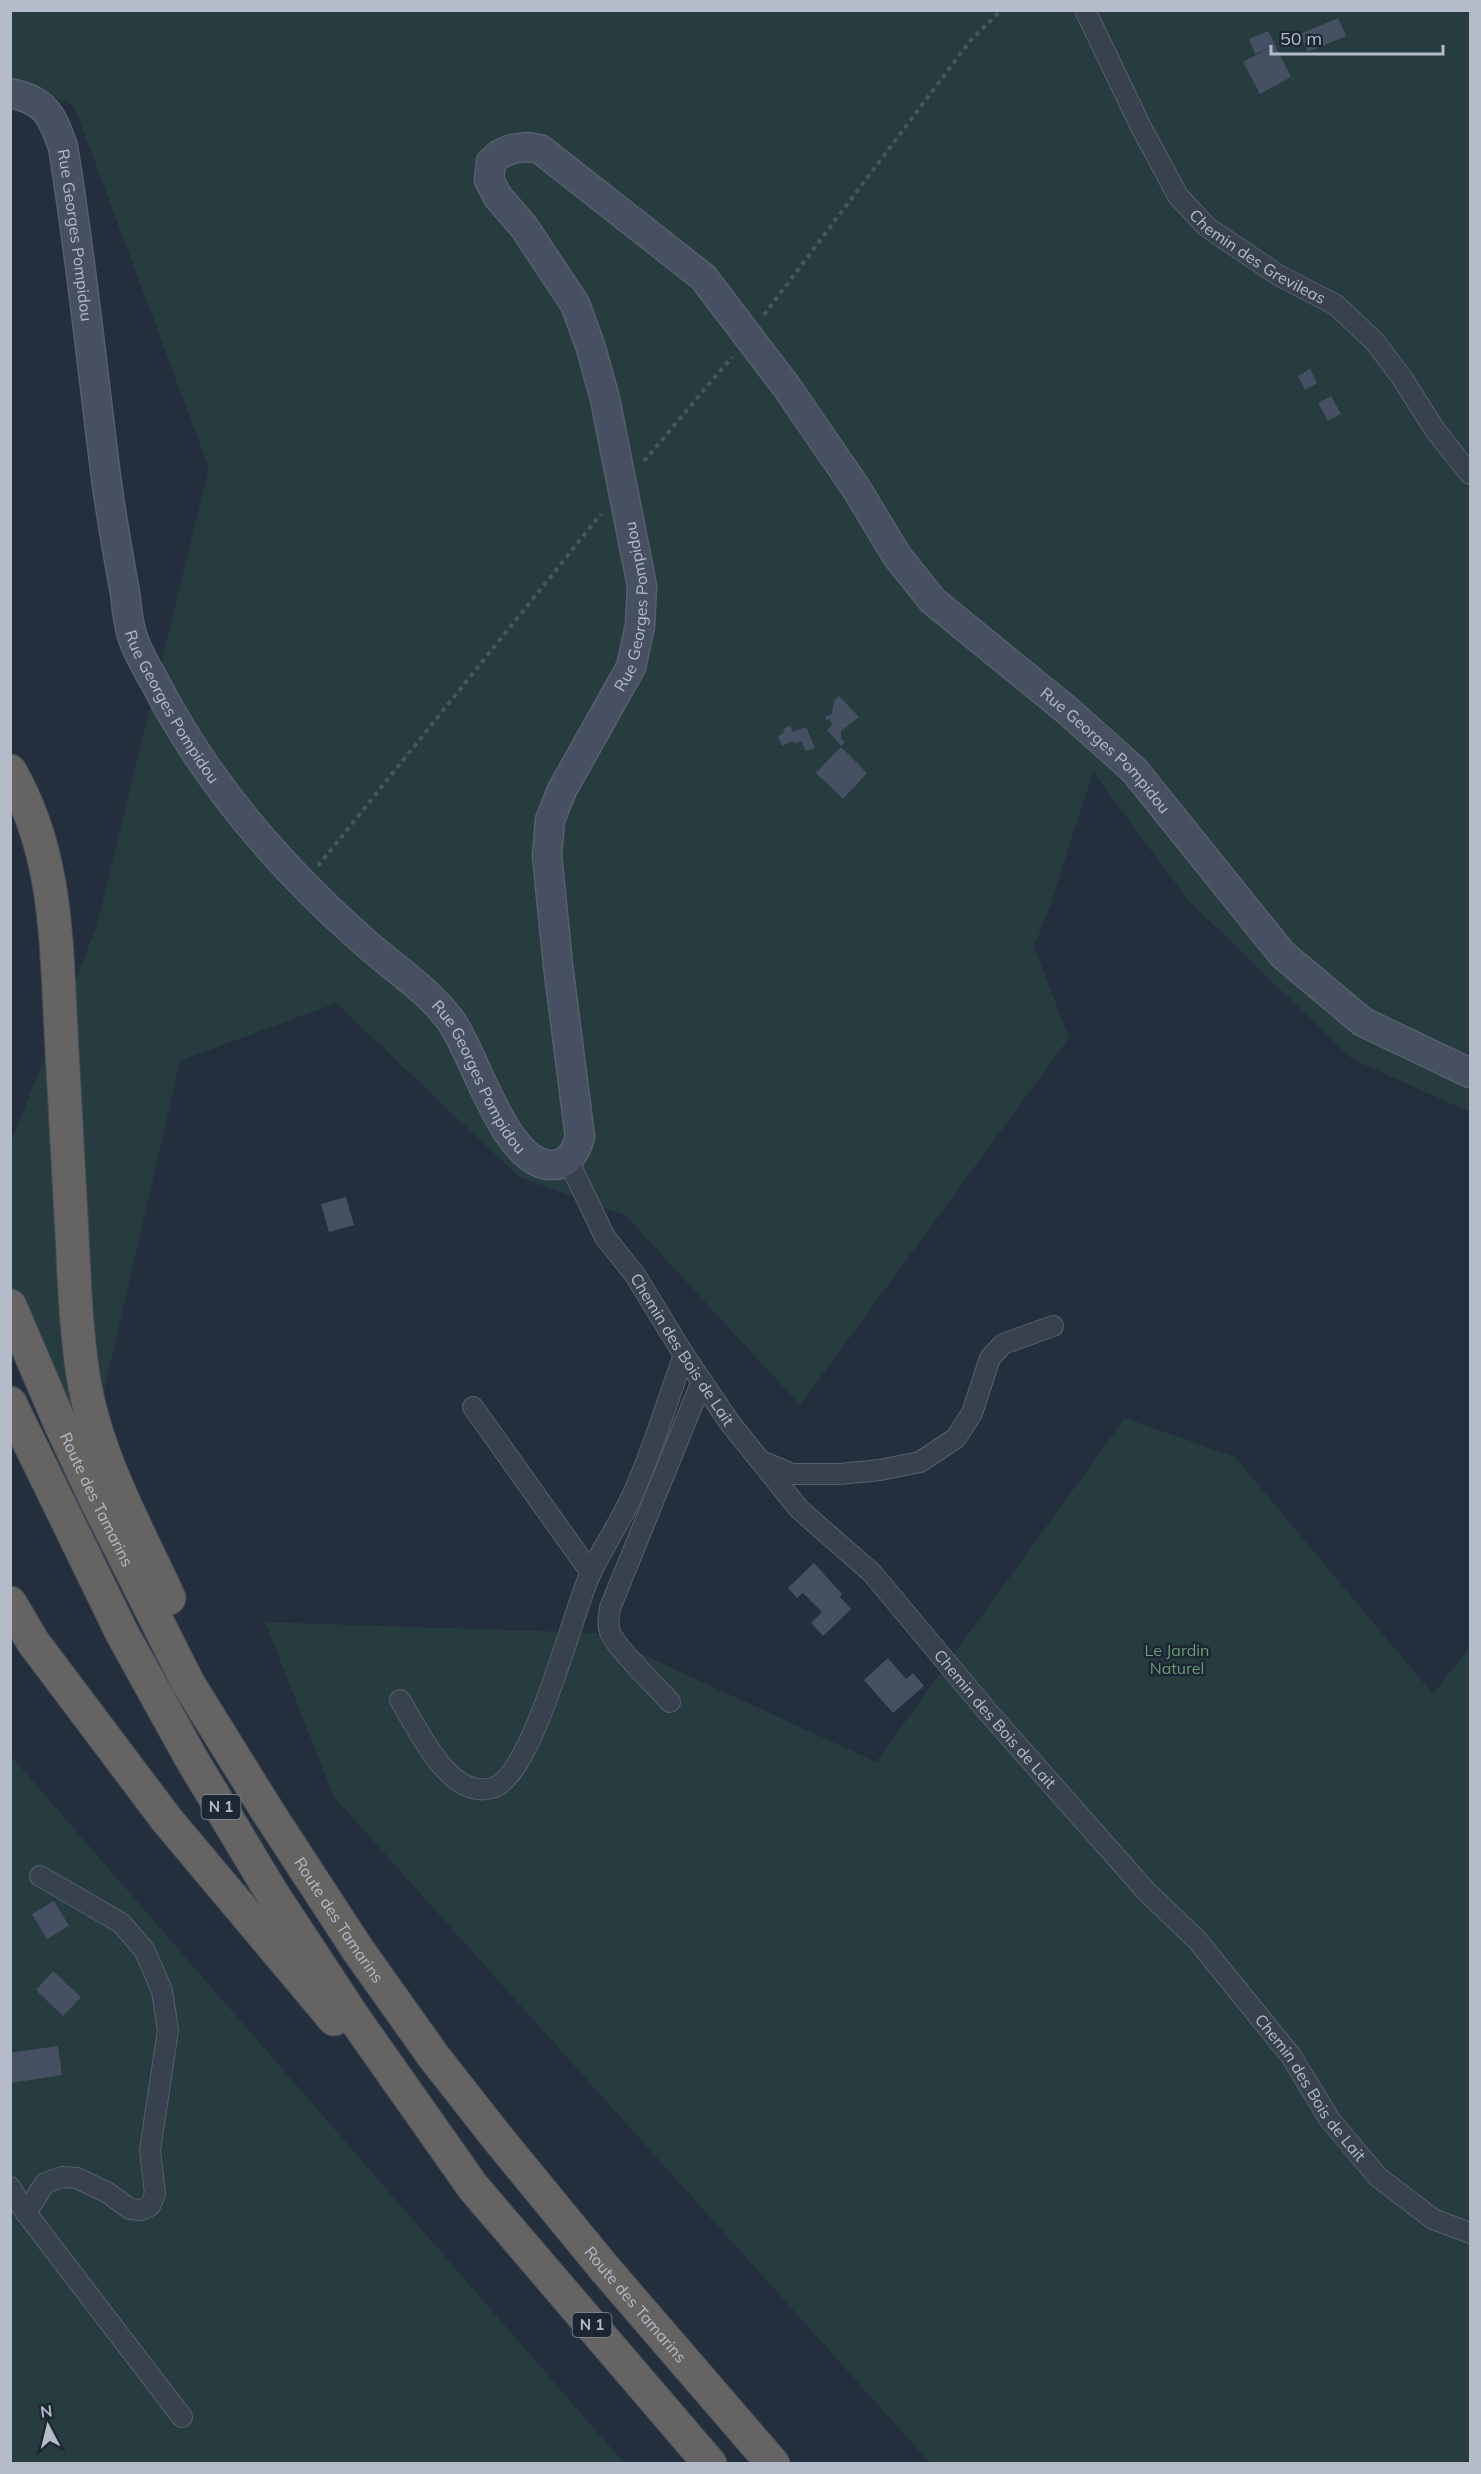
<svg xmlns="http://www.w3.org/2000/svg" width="1481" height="2474" viewBox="0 0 1481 2474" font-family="Mulish,sans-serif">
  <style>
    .green { fill: #263c3f }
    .building { fill: #455162 }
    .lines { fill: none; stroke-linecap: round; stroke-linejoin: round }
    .minor-casing { stroke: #565f6c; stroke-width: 22 }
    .secondary-casing { stroke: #565f6c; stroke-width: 31 }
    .trunk-casing { stroke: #434c59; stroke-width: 35 }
    .path { stroke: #44595c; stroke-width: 4; stroke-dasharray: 4.5 4.5; stroke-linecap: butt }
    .minor { stroke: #38414e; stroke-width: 20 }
    .secondary { stroke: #465061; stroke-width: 28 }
    .trunk { stroke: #656462; stroke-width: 33 }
    .labels { text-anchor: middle; stroke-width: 5; stroke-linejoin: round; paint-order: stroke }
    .shield { fill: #1d2633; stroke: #878f9c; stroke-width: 1.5 }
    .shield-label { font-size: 15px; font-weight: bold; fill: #b4bcc9 }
    .street-label { font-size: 16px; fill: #b4bcc9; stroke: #1d2633 }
    .park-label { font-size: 16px; fill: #6b9a76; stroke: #1d2633 }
  </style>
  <rect width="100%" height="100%" fill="#242f3e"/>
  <g class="green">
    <path d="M11,11h1459v1101l-118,-53 -164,-159 -95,-128 -42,131 -17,44 35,91 -269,367 -175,-190 -106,-38 -183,-174 -156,58 -82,356 13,23 -100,-88v-210l85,-214 113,-460 -135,-362 -63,-27z"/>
    <path d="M1125,1418l110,39 198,237 37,-47v816h-540l-596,-666 -69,-175 331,11 280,129z"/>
    <path d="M10,1755l614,708h-613z"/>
  </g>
  <g class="building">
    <path d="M1338,18l8,18 -38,16 -8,-18z"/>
    <path d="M1268,31l23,46 -31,17 -17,-32 28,-15 -16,7 -6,-15z"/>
    <path d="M1310,369l7,14 -12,7 -7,-14z"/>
    <path d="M1331,396l10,18 -13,7 -10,-18z"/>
    <path d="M839,696l20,21 -18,14v7l4,4 -4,4 -14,-16 5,-5 -2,-6 -4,1 -1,-3 7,-3 2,-13z"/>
    <path d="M790,726l3,6 13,-5 9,21 -9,3 -5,-10 -7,2 -1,-2 -11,5 -4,-10 6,-3 -1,-4z"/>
    <path d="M841,747l26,26 -24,26 -27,-26z"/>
    <path d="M346,1197l8,28 -25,7 -8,-28z"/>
    <path d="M814,1563l28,31 -2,3 11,12 -28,27 -12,-13 11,-11 -19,-19 -6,5 -9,-10z"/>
    <path d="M888,1658l18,21 7,-6 11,13 -31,27 -29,-33z"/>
    <path d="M54,1901l15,25 -22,13 -15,-25z"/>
    <path d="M53,1971l28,26 -18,19 -27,-26z"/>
    <path d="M58,2046l4,29 -52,8v-30z"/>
  </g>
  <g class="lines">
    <defs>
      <g id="minor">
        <path id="s1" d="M1085,10l56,117 37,69 29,31 71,48 58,30 39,37 27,36 33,52 35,44"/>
        <path id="s2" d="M568,1160l37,77 30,38 49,80 46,68 69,86 73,64 115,138 160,181 50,48 94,116 39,64 48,57 55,42 37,14"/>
        <path d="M473,1407l118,166"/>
        <path d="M761,1461l31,13h48l40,-4 40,-8 36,-24 16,-25 18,-55 13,-14 50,-18"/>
        <path d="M400,1700c18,29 49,100 92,88 41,-11 80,-175 99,-216 13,-26 29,-50 41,-76 21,-45 35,-95 52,-141"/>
        <path d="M670,1702c-13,-15 -54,-54 -60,-70 -3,-8 -1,-16 0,-24l92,-227"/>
        <path d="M10,2187l16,26 156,204"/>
        <path d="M26,2213l19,-30 17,-6 15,1 31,15 22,16 11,1 9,-4 5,-12 -5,-44 18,-120 -6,-39 -17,-40 -24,-28 -81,-47"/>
      </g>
      <g id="secondary">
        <path id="s3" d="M10,93c35,7 42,22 53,54 18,109 29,220 43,330 5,39 12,77 19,116 2,15 3,33 9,48 6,17 17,33 25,49 50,95 121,177 201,248 30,28 66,49 91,83 25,35 54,146 102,144 16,0 23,-14 27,-28l-22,-172 -11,-109 3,-36 12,-30 69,-123 9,-41 2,-40 -37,-187 -14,-51 -16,-44 -51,-77 -26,-30 -9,-17 2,-18 9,-8 12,-5 14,-2 14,2 163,128 83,109 70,102 41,68 36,45 135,110 66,59 149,185 80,67 107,51"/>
      </g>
      <g id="trunk">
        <path d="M10,771c47,82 46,168 51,260 3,62 7,124 10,185 3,53 4,106 12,159 12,79 53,151 86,223"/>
        <path id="s4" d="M10,1306l50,117 37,79 91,181 80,129 90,138 76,107 66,84 105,128 168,195"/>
        <path d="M10,1403l113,232 68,123 79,132 84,128 119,169 237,277"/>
        <path d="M10,1603l23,39 134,178 167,199"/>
      </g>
    </defs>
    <use href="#minor" class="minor-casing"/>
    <use href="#secondary" class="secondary-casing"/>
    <use href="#trunk" class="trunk-casing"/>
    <g class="path">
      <path d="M764,315l206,-274 31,-31"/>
      <path d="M644,461l88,-104"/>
      <path d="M318,866l283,-352"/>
    </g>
    <use href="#minor" class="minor"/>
    <use href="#secondary" class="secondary"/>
    <use href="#trunk" class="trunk"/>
  </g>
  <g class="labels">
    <g class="shield">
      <rect x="201.5" y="1795" width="39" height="24" rx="4.5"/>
      <rect x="572.5" y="2313" width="39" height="24" rx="4.5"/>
    </g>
    <g class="shield-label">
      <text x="221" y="1812">N 1</text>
      <text x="592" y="2330">N 1</text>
    </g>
    <g class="street-label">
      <text dy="6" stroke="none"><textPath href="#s3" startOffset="170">Rue Georges Pompidou</textPath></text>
      <text dy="6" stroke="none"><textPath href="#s1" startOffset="309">Chemin des Grevileas</textPath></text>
      <text dy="6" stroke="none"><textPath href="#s3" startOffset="1858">Rue Georges Pompidou</textPath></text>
      <text dy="6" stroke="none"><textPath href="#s3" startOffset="656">Rue Georges Pompidou</textPath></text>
      <text dy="6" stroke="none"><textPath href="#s3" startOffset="3226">Rue Georges Pompidou</textPath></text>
      <text dy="6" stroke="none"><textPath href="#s3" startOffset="1142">Rue Georges Pompidou</textPath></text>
      <text dy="6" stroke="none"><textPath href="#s2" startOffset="222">Chemin des Bois de Lait</textPath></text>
      <text dy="6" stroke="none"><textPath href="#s4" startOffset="212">Route des Tamarins</textPath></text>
      <text dy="6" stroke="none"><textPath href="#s2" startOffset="708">Chemin des Bois de Lait</textPath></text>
      <text dy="6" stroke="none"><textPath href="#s4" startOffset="698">Route des Tamarins</textPath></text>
      <text dy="6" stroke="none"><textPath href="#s2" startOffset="1194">Chemin des Bois de Lait</textPath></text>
      <text dy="6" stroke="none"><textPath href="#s4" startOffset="1184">Route des Tamarins</textPath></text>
    </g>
    <g class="park-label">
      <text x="1177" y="1656">Le Jardin<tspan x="1177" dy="18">Naturel</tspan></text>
    </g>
  </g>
  <rect width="1481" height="2474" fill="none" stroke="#b4bcc9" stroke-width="24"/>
  <g transform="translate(48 2426) rotate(353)" stroke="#1d2633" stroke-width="4.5" paint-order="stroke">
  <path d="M0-4.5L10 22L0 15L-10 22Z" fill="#b4bcc9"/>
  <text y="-9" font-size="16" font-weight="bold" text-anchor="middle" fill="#b4bcc9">N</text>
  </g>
  <path d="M1271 45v9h172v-9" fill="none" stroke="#b4bcc9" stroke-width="3"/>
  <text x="1280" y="45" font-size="18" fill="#b4bcc9" stroke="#1d2633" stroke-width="4.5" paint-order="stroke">50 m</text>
</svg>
